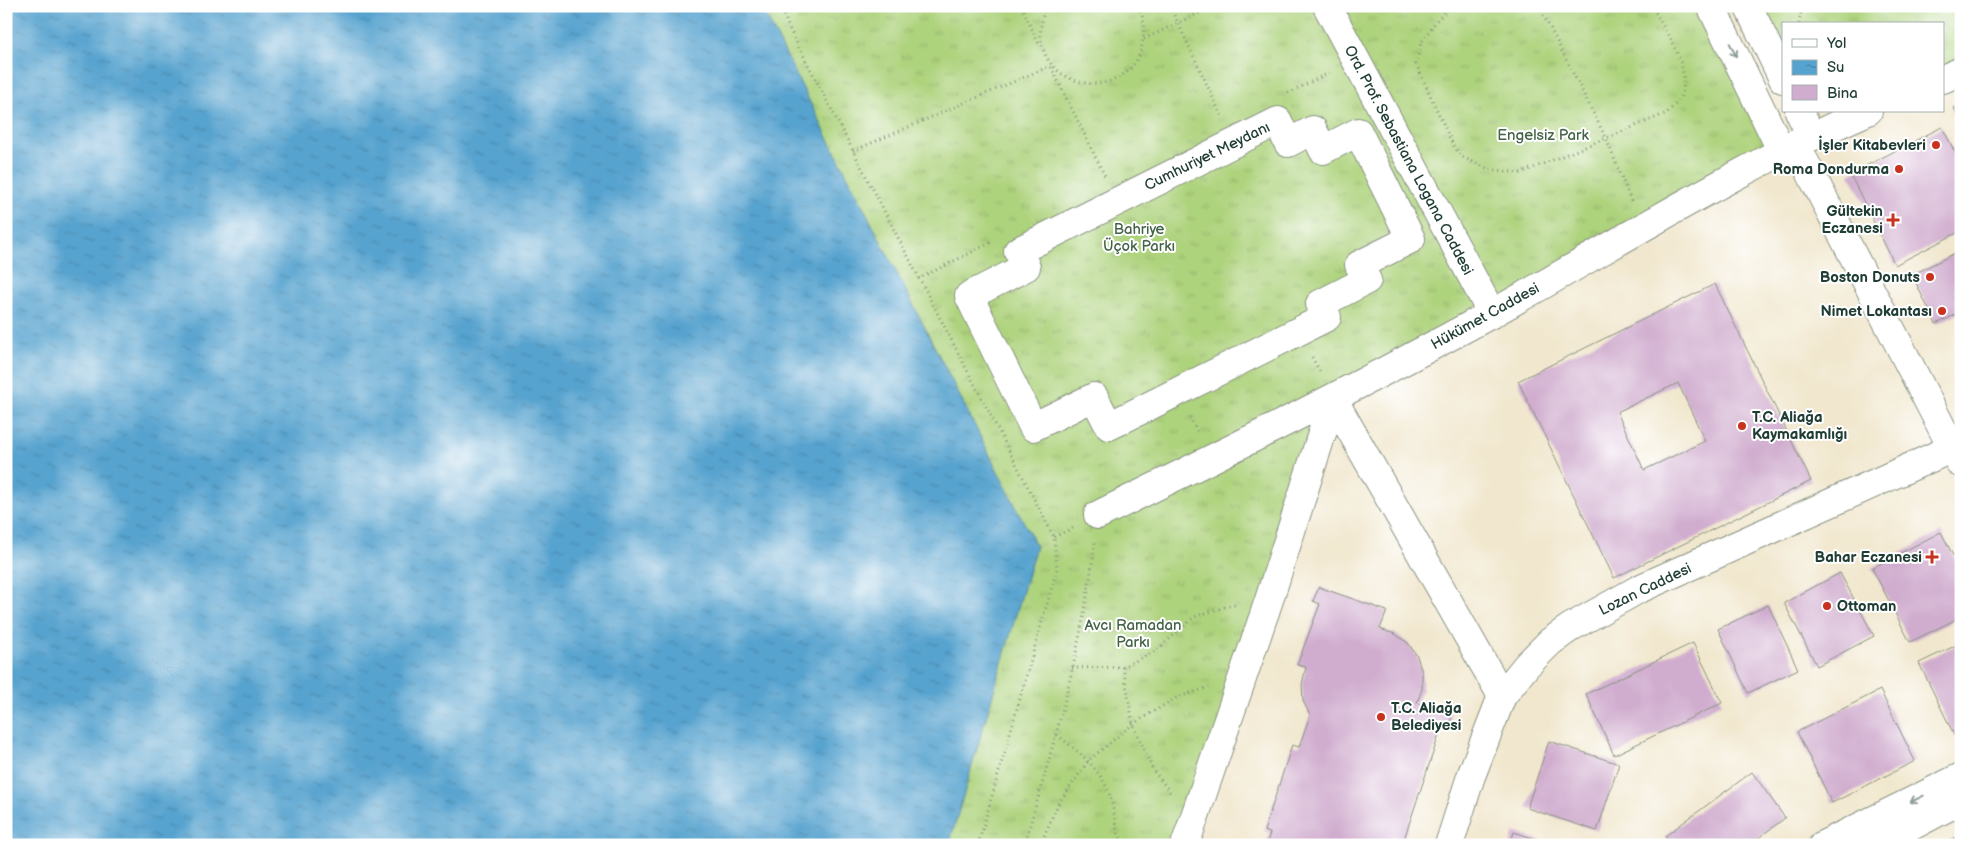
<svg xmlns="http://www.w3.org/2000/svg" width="1967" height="851" viewBox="0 0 1967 851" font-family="'Balsamiq Sans',sans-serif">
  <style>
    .grass { fill: url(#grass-tufts); stroke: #668858 }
    .water { fill: url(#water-ripples); stroke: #3a7082 }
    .building { fill: #d0adcf; fill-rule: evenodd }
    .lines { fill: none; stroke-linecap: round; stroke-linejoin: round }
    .minor-casing { stroke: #889281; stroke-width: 30 }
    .path { stroke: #889281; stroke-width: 3; stroke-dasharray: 1 4; stroke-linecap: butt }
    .minor { stroke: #fff; stroke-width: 28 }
    .oneway { stroke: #8f9e9a }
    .poi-dot { fill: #c8321e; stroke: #fff; stroke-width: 2 }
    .labels { text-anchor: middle; stroke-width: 4; stroke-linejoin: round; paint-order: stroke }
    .park-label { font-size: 15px; fill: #436246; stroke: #fff }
    .poi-label { font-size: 15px; font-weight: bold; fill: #1f3d34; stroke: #fff; text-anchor: end }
    .street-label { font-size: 15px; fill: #1f3d34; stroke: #fff }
  </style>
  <defs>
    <pattern id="grass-tufts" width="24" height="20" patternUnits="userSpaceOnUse" patternTransform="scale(1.25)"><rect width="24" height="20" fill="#aed37d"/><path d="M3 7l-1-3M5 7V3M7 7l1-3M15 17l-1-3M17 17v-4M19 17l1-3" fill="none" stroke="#95b66d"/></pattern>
    <pattern id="water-ripples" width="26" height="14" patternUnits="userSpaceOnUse" patternTransform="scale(1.25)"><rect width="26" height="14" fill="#56a3cf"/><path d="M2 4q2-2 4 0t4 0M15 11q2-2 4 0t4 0" fill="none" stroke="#4786a9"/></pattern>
  </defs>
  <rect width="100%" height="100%" fill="#fff"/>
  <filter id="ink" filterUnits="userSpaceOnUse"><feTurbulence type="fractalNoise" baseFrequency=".02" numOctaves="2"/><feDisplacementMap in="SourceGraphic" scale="10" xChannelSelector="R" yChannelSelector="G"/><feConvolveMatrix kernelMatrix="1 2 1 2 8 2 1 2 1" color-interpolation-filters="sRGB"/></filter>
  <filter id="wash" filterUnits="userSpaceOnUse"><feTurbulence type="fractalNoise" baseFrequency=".0096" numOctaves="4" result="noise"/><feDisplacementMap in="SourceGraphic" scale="20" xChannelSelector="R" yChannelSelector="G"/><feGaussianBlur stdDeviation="1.12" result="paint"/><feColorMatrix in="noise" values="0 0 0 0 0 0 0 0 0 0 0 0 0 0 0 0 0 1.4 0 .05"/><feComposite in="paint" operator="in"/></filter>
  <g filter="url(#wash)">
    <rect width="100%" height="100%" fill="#f1e7ce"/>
    <g class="grass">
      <path d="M761,6h950l70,144 -448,249 -148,446h-236l87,-299z"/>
      <path d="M1748,6h213v65l-18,8v-55h-160v55z"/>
    </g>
    <path class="water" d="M6,6h755l275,540 -87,299h-943z"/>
    <g id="blocks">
      <g class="building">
        <path d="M1961,105v17l-7,-14z"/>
        <path d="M1942,127l19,37v67l-66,34 -45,-91z"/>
        <path d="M1961,250v62l-25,12 -24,-49z"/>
        <path d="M1715,284l96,197 -197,97 -96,-197zM1678,383l27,58 -61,29 -27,-58z"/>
        <path d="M1941,532l20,39v46l-51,25 -38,-74z"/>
        <path d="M1840,573l34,63 -57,30 -33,-63z"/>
        <path d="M1319,587l68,24 -7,18 15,5 13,9 9,13 5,16v17l-5,14 18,6 9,-3 7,6v9l-9,5 -40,119h-136l4,-12 -6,-2 28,-86 7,2 11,-32 -7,-14 -1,-16 4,-18 -9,-2 23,-61 -7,-3z"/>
        <path d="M1768,605l30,64 -50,24 -30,-64z"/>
        <path d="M1693,643l29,60 -108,52 -28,-61z"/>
        <path d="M1961,643v99l-3,1 -39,-80z"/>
        <path d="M1880,690l35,71 -83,42 -35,-71z"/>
        <path d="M1549,741l70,23 -22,67 -70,-23z"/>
        <path d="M1752,772l33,46 -36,27h-78l-6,-9z"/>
        <path d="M1514,832l37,12v1h-41z"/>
        <path d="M1961,834v11h-17z"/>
      </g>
    </g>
  </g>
  <g filter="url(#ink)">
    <use href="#blocks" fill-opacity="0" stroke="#889281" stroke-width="1"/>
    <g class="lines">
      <defs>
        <g id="minor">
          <path d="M1327,6l165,308"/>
          <path d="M1711,6l70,144"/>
          <path d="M1748,6l35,73"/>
          <path d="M1943,79l18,-8"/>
          <path d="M1799,111l12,25"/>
          <path d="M1278,121l10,22 25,-13 10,20 35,-18 53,107 -52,26 8,15 -47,24 7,13 -218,109 -15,-29 -61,30 -64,-131 57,-29 -8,-16z"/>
          <path d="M1795,143l165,320"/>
          <path d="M1333,399l169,297"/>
          <path d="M1098,515c132,-65 264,-130 393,-201 125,-69 245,-146 377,-203"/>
          <path d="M1185,845l83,-242 65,-204"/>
          <path d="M1449,845l22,-69 31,-80 24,-30 24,-24 21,-15 68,-38 314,-141"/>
          <path d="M1823,845l138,-68"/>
          <path d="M1876,845l85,-45"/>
        </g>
      </defs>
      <use href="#minor" class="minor-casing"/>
      <g class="path">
        <path d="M780,6l10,24 264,507 3,32 -79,276"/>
        <path d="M1021,6l19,40"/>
        <path d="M1046,6c-32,84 89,107 97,33 2,-11 1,-23 -5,-33"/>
        <path d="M1170,6l52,111"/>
        <path d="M1452,6l-16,15 -15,22 -5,21 37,81 9,12 27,12 32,4 146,-60c4,-5 11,-10 13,-15 14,-29 -15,-66 -28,-92"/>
        <path d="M1539,6l67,132 25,63"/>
        <path d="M1799,24l3,-18"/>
        <path d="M1144,39l70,-33"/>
        <path d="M1051,67l54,109"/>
        <path d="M1288,93l43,-21"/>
        <path d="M853,151l197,-85"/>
        <path d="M918,279l74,-37"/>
        <path d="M1312,357l8,15"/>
        <path d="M1190,417l8,17"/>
        <path d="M1054,537l19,-9"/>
        <path d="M1123,667l10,57 20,46 19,25"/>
        <path d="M1072,668l51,-1 34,-17 37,-33 34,-11 10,-1"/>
        <path d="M1057,735c21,16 42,32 52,58 7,17 3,37 16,52"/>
        <path d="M1024,845c30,-100 59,-200 71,-304"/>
        <path d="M1040,845l18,-41 31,-44 44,-36 43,-26 33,-11"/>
      </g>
      <use href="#minor" class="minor"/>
    </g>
    <defs><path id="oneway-shaft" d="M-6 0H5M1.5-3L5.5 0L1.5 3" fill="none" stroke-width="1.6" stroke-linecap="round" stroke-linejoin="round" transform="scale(1.25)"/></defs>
    <g class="oneway">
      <use href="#oneway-shaft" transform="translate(1733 50) rotate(64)"/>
      <use href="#oneway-shaft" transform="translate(1917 799) rotate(154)"/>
    </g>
  </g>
  <g class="poi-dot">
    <circle cx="1936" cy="145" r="5"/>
    <circle cx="1899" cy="169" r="5"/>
    <path d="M1890.5 212.5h5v5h5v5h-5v5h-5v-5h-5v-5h5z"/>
    <circle cx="1930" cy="277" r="5"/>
    <circle cx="1942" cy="311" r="5"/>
    <circle cx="1742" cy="426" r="5"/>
    <path d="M1929.5 549.5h5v5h5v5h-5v5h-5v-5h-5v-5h5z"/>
    <circle cx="1827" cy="606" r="5"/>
    <circle cx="1381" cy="717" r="5"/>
  </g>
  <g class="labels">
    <g class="park-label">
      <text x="1543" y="140">Engelsiz Park</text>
      <text x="1139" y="234">Bahriye<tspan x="1139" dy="17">Üçok Parkı</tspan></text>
      <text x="1133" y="630">Avcı Ramadan<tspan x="1133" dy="17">Parkı</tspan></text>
    </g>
    <g class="poi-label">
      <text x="1926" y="150">İşler Kitabevleri</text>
      <text x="1889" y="174">Roma Dondurma</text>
      <text x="1883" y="216">Gültekin<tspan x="1883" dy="17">Eczanesi</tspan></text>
      <text x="1920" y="282">Boston Donuts</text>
      <text x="1932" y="316">Nimet Lokantası</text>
      <text x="1752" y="422" text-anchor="start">T.C. Aliağa<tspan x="1752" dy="17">Kaymakamlığı</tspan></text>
      <text x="1922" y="562">Bahar Eczanesi</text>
      <text x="1837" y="611" text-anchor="start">Ottoman</text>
      <text x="1391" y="713" text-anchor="start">T.C. Aliağa<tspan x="1391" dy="17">Belediyesi</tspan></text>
    </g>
    <g class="street-label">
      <text transform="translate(1207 156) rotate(-26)" y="5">Cumhuriyet Meydanı</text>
      <text transform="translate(1409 160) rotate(62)" y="5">Ord. Prof. Sebastiana Logana Caddesi</text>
      <text transform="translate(1485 316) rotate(-29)" y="5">Hükümet Caddesi</text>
      <text transform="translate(1645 589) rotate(-26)" y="5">Lozan Caddesi</text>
    </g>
  </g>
  <rect width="1967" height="851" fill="none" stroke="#fff" stroke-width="25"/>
  <rect x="1782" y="22" width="162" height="90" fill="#ffffff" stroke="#a5b1ae"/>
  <rect x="1792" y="39" width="25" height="8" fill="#ffffff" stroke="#a5b1ae"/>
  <text x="1827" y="48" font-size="15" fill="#1f3d34">Yol</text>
  <rect x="1792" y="60" width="25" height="15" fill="url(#water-ripples)" stroke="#a5b1ae"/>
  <text x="1827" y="72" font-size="15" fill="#1f3d34">Su</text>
  <rect x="1792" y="85" width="25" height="15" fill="#d0adcf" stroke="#a5b1ae"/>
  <text x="1827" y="98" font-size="15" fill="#1f3d34">Bina</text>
</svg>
